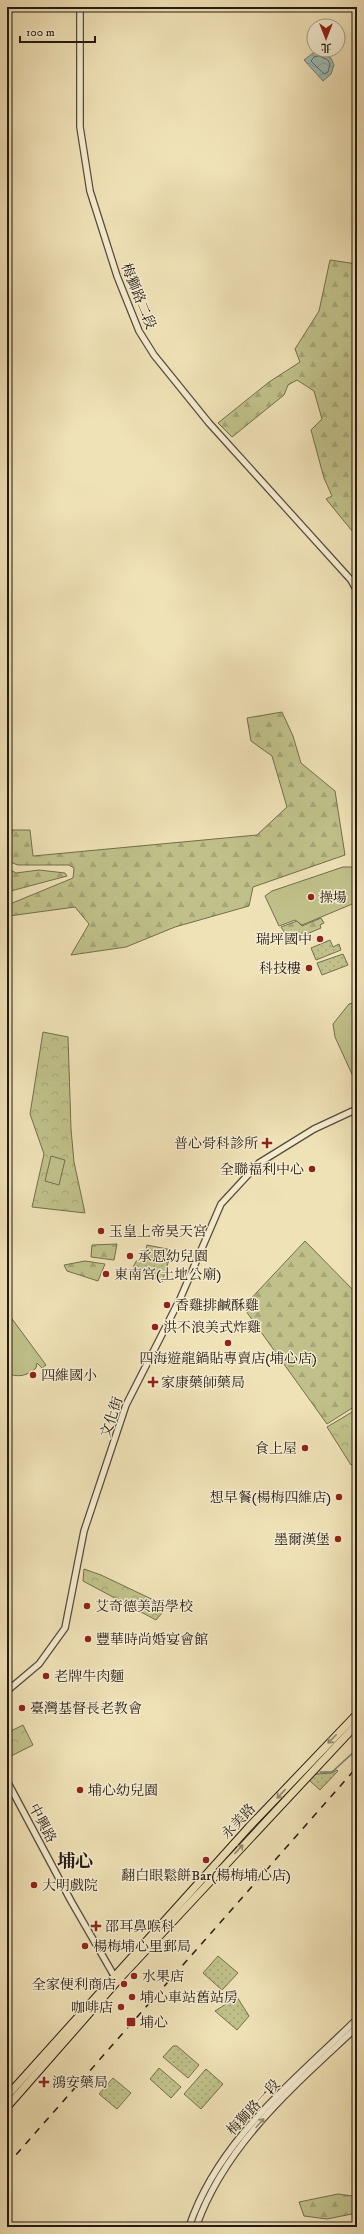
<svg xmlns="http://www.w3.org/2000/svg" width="364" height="2234" viewBox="0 0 364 2234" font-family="'IM FELL DW Pica','Noto Serif TC',serif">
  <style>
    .grass { fill: url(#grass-dots); stroke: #726e4e }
    .forest { fill: url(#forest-firs); stroke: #726e4e }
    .park { fill: url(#park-crowns); stroke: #726e4e }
    .garden { fill: #c0c18a; stroke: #726e4e }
    .water { fill: url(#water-waves); stroke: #6c7b74 }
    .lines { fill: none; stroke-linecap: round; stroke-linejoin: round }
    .shore { stroke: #606b64; stroke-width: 1 }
    .stream { stroke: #6c7b74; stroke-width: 1.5 }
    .tertiary-casing { stroke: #564c3b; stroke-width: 8 }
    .primary-casing { stroke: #231a12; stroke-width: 9 }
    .tertiary { stroke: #f5ecd0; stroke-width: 5.5 }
    .primary { stroke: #f0e2b7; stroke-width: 7 }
    .rail { stroke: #231a12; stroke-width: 1.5; stroke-dasharray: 7 7; stroke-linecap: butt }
    .oneway { stroke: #94886d }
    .oneway2 { stroke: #968e7a }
    .poi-dot { fill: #8f2418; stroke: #f5ecd0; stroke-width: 1.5 }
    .labels { text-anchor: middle; stroke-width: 3; stroke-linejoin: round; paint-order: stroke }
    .street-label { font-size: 14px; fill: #231a12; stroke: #f5ecd0 }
    .poi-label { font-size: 14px; fill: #231a12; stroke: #f5ecd0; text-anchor: start }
    .district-label { font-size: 18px; font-weight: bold; fill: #231a12; stroke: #f5ecd0 }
  </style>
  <defs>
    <pattern id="grass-dots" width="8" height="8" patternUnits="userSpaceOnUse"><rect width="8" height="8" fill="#c0c18a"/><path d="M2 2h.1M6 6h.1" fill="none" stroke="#a5a576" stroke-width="1.8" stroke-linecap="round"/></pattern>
    <pattern id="forest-firs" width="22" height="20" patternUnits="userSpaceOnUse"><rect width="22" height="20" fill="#c0c18a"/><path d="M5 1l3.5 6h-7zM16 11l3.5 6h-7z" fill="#a5a576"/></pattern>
    <pattern id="park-crowns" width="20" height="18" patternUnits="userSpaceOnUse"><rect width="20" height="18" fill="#c0c18a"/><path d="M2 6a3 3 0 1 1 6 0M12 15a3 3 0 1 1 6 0" fill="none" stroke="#a5a576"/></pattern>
    <pattern id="water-waves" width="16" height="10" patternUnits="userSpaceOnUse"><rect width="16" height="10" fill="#9dbcb6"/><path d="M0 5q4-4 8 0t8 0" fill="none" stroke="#87a19b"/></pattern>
  </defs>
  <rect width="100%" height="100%" fill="#f0e2b7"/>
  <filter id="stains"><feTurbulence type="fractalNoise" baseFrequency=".005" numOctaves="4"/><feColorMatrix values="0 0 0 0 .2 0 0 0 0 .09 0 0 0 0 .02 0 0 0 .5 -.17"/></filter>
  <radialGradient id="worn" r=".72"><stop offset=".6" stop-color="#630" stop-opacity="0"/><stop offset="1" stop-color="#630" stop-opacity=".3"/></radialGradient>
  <g class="grass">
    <path d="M330,940l3,7 6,-3 2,6 -25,10 -5,-12z"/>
    <path d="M343,954l5,11 -26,10 -5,-12z"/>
    <path d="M147,1245l25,5 -10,32 -29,-15 4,-7h6z"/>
    <path d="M337,1770l1,1 -18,19 -11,-10 7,-6 16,-1z"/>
    <path d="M218,1956l20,17 -16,17 -19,-17z"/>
    <path d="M237,1997l12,19 -12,14 -22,-19z"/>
    <path d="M173,2046h4l22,19 -11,13 -25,-21z"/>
    <path d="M159,2068l22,19 -10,11 -21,-19z"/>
    <path d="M206,2069l17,15 -22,25 -17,-15z"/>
    <path d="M113,2078l18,15 -14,16 -18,-15z"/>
  </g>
  <g class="forest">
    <path d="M330,260l27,4v273l-31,-38 6,-3 -8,-18 -13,-48 11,-11 -8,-28 -17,-11 -9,5 -4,10 -52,42 -14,-14 51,-41 31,-20 -5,-13 24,-38z"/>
    <path d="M282,712l11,24 8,27 34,28 10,64 -92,32 -4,19 -74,21 -49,20 -55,8 18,-31 -14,-17 -66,9 1,-12 63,-26 1,-10 -5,-3h-51l-11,-4v-17l4,-1 1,-13h18l3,26 224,-21 30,-28 -15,-51 -21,-15 -4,-23z"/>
    <path d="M7,868l9,5 23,-3 26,3 2,3 -60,16z"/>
    <path d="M321,918l3,5 -4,2 1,3 -31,13 -9,-14 16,-6 5,5z"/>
    <path d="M305,1241l52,53v111l-30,19 -84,-117z"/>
    <path d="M117,1244l-3,16 -23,-3 1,-12z"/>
    <path d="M85,1261l20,3 -7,17 -31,-10 -3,-6z"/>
    <path d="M357,2189v19l-5,6 -25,5 -23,-3 -5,-14 39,-8 15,2z"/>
  </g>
  <g class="park">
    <path d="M43,1032l25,5 3,92 3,33 11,51 -53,-6 12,-53 -14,-40z"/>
    <path d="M357,1409v52l-6,4 -24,-38z"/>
    <path d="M84,1569l17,6 61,29v9l-6,7 -73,-39z"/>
    <path d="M23,1725l10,20 -26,13v-25z"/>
  </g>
  <g class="garden">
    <path d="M343,867h14v35l-55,23 -7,-5 -16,6 -14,-30 7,-5z"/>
    <path d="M357,1002v83l-22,-48 -2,-13 16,-20z"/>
    <path d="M51,1156l14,4 -6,25 -14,-4z"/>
    <path d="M7,1312l39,53 -4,3 -5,-5 -1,5c-8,8 -19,10 -29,5z"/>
  </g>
  <path class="water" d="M319,52l12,6 3,7 -3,9 -8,7 -19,-21 9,-7z"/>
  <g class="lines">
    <path class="shore" d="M319,56l9,4 2,4 -2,8 -4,2 -13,-13 3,-4z"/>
    <path class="stream" d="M320,1772h12l25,-23"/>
    <defs>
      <g id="tertiary">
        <path d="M80,7v120l10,64 27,85 22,55 15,24 55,68 142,157 6,11"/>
        <path d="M7,1691l32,-27 26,-36 19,-97 42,-126 54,-106 41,-95 38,-41 55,-34 43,-20"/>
        <path d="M7,1781l64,120 45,78"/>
        <path d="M189,2227c29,-87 105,-146 168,-208"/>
        <path d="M196,2227c29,-83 98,-141 161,-200"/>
      </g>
      <g id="primary">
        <path d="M7,2096l242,-269 108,-113"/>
        <path d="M7,2107l114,-130 236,-253"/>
      </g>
    </defs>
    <use href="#tertiary" class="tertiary-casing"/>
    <use href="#primary" class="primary-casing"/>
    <use href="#tertiary" class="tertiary"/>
    <use href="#primary" class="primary"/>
    <path class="rail" d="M7,2165l350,-398"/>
  </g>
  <defs><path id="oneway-shaft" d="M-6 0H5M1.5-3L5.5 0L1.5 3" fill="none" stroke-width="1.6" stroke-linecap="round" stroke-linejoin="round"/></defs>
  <g class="oneway">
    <use href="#oneway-shaft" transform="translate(332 1739) rotate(134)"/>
    <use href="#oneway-shaft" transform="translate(281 1794) rotate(133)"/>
    <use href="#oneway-shaft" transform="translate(239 1849) rotate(-47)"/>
  </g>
  <use class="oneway2" href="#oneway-shaft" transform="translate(260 2123) rotate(-48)"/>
  <g class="poi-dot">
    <circle cx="311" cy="897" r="4"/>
    <circle cx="320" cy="939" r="4"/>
    <circle cx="309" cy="968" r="4"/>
    <path d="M265 1137h4v4h4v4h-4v4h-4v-4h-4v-4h4z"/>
    <circle cx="312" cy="1169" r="4"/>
    <circle cx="101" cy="1231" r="4"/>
    <circle cx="130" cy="1256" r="4"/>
    <circle cx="106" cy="1274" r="4"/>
    <circle cx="167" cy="1305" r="4"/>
    <circle cx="155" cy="1327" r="4"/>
    <circle cx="228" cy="1343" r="4"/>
    <circle cx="33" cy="1375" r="4"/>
    <path d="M151 1376h4v4h4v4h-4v4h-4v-4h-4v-4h4z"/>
    <circle cx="305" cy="1448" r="4"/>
    <circle cx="339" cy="1497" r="4"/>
    <circle cx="338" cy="1539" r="4"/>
    <circle cx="87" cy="1606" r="4"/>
    <circle cx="88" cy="1639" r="4"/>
    <circle cx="46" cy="1676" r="4"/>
    <circle cx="22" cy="1708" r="4"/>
    <circle cx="80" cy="1790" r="4"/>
    <circle cx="206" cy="1860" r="4"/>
    <circle cx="34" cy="1885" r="4"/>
    <path d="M94 1920h4v4h4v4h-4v4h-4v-4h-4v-4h4z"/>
    <circle cx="85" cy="1946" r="4"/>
    <circle cx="134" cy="1976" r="4"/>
    <circle cx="124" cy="1984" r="4"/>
    <circle cx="132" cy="1997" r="4"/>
    <circle cx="121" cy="2007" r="4"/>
    <rect x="126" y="2017" width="10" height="10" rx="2"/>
    <path d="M42 2076h4v4h4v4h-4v4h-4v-4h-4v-4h4z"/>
  </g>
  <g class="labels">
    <g class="street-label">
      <text transform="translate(139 296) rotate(68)" y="5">梅獅路二段</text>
      <text transform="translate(111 1417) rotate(-71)" y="5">文化街</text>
      <text transform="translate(238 1821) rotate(-47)" y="5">永美路</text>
      <text transform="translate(43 1823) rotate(62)" y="5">中興路</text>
      <text transform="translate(253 2107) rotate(-47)" y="5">梅獅路一段</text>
    </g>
    <g class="poi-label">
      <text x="319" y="902">操場</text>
      <text x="312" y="944" text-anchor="end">瑞坪國中</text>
      <text x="301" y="973" text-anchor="end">科技樓</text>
      <text x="258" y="1148" text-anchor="end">普心骨科診所</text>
      <text x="304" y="1174" text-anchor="end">全聯福利中心</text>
      <text x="109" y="1236">玉皇上帝昊天宮</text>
      <text x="138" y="1261">承恩幼兒園</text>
      <text x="114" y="1279">東南宮(土地公廟)</text>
      <text x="175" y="1310">香雞排鹹酥雞</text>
      <text x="163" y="1332">洪不浪美式炸雞</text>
      <text x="228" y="1363" text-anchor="middle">四海遊龍鍋貼專賣店(埔心店)</text>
      <text x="41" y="1380">四維國小</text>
      <text x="161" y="1387">家康藥師藥局</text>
      <text x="297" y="1453" text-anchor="end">食上屋</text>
      <text x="331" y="1502" text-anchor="end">想早餐(楊梅四維店)</text>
      <text x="330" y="1544" text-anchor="end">墨爾漢堡</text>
      <text x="95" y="1611">艾奇德美語學校</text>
      <text x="96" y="1644">豐華時尚婚宴會館</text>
      <text x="54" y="1681">老牌牛肉麵</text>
      <text x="30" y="1713">臺灣基督長老教會</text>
      <text x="88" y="1795">埔心幼兒園</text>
      <text x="206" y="1880" text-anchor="middle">翻白眼鬆餅Bar(楊梅埔心店)</text>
      <text x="42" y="1890">大明戲院</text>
      <text x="105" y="1931">邵耳鼻喉科</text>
      <text x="93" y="1951">楊梅埔心里郵局</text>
      <text x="142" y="1981">水果店</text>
      <text x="116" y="1989" text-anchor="end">全家便利商店</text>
      <text x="140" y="2002">埔心車站舊站房</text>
      <text x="113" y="2012" text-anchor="end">咖啡店</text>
      <text x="140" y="2027">埔心</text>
      <text x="52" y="2087">鴻安藥局</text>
    </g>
    <g class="district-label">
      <text x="75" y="1867">埔心</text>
    </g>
  </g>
  <rect width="364" height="2234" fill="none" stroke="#f0e2b7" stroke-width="24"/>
  <rect x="8" y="8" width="348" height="2218" fill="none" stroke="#231a12" stroke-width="2"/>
  <rect x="12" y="12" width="340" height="2210" fill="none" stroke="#231a12"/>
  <g transform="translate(326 38) rotate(180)"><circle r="19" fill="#f5ecd0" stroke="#a19884"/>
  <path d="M0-3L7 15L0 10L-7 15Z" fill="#8f2418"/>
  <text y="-6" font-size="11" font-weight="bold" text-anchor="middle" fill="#231a12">北</text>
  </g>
  <path d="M20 36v6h75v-6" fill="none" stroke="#231a12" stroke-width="2"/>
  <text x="26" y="36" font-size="12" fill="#231a12" stroke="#f5ecd0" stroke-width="3" paint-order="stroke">100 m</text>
  <rect width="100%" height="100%" filter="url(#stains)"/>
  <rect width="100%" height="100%" fill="url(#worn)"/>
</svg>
